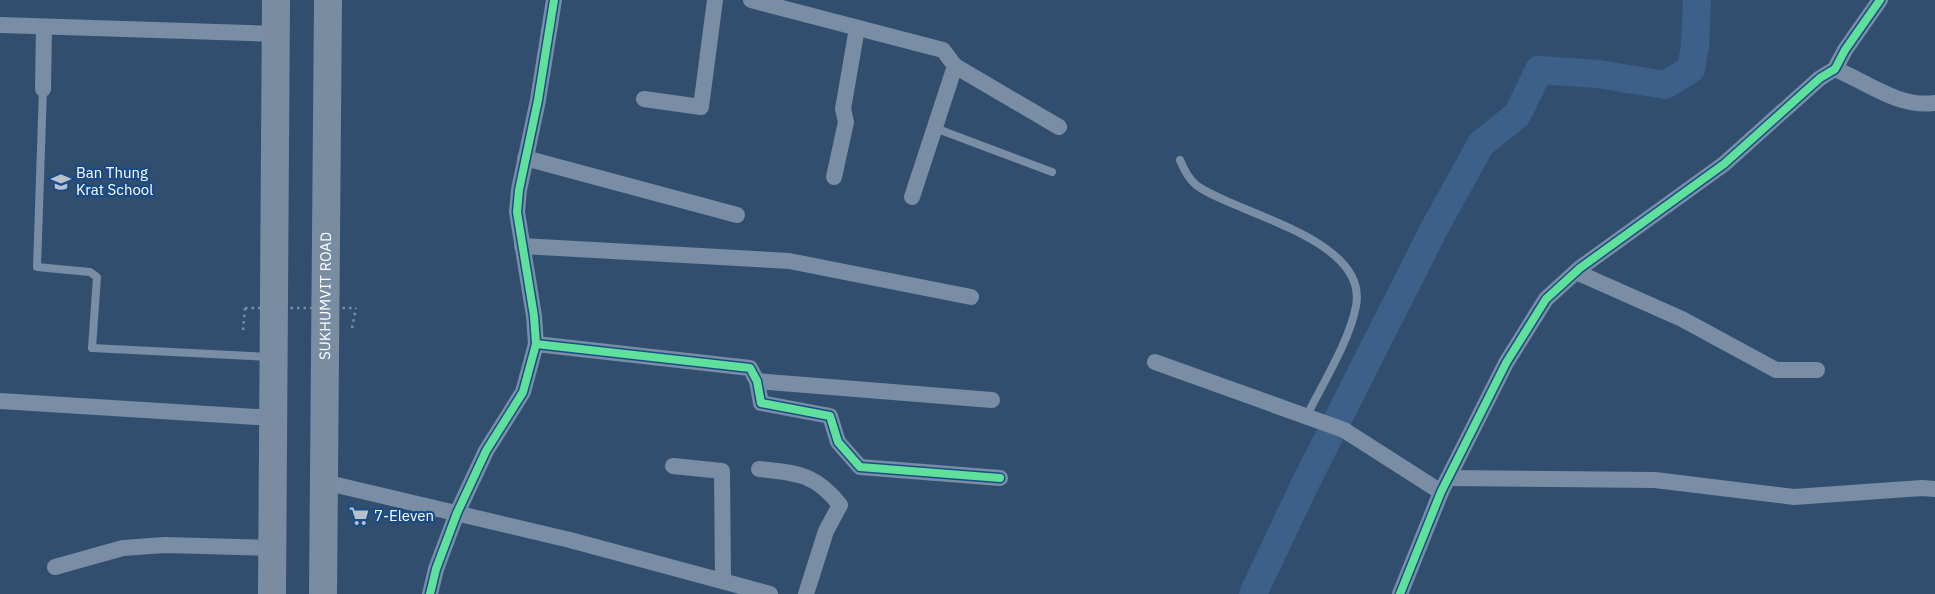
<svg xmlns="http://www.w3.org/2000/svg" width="1935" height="594" viewBox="0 0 1935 594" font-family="'IBM Plex Sans',sans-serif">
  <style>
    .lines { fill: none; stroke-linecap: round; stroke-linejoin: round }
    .river { stroke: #3c608a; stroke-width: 28 }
    .path { stroke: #798da4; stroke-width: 2.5; stroke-dasharray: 2.5 4; stroke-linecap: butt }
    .service { stroke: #798da4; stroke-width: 8 }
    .minor { stroke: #798da4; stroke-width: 16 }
    .trunk { stroke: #798ca2; stroke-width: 28 }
    .path-bridge { stroke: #798da4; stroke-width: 2.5; stroke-dasharray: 2.5 4; stroke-linecap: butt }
    .cycleway-casing { stroke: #194c87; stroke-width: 11 }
    .cycleway { stroke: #60e19b; stroke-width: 8 }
    .labels { text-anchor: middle; stroke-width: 4.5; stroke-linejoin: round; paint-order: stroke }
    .poi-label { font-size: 15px; fill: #fff; stroke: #194c87; text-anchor: start }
    .street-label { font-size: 15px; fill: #fff; stroke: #194c87 }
  </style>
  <rect width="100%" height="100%" fill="#324e6e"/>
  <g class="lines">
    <path class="river" d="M1253,594l51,-108 130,-257 47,-85 36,-29 22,-45 59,4 67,11 26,-16 4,-23 2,-46"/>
    <g class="path">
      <path d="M352,328l4,-20"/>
      <path d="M243,330l2,-22"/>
    </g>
    <g class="service">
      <path d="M43,89l-6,178 53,5 7,5 -5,71 177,9"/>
      <path d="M935,128l117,44"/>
      <path d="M1180,160c4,10 8,18 16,25 39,29 173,53 160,121 -6,34 -34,79 -50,111"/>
    </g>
    <g class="minor">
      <path d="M751,0l192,50 12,16 -43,131"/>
      <path d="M0,25l276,9"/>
      <path d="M955,66l104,61"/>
      <path d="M1835,69c32,13 63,39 100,34"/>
      <path d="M43,89l1,-62"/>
      <path d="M644,99l57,8 14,-107"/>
      <path d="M525,158l212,57"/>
      <path d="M834,177l12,-55 -3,-13 14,-81"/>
      <path d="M522,246l267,15 182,36"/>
      <path d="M1576,272l106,47 94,51h41"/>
      <path d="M536,344l214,24 7,13 4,22 69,13 8,26 22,25 140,11"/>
      <path d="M1155,362l189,68 97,62"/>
      <path d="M757,381l235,19"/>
      <path d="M0,401l273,17"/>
      <path d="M673,466l49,5 1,110"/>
      <path d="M759,469c37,4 56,4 81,36l-14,26 -20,63"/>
      <path d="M1448,478l207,2 139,17 128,-9 13,1"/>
      <path d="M324,482l246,58 200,54"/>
      <path d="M55,567l68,-19 42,-3 107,3"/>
      <path d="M430,594l6,-25 21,-56 29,-62 37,-59 13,-48 -2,-28 -17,-104 2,-22 19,-90 16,-100"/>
      <path d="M1400,594l41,-102 65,-129 40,-64 34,-31 144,-104 96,-86 15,-9 10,-19 35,-50"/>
    </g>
    <g class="trunk">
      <path d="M272,594l4,-594"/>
      <path id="s1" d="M323,594l5,-594"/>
    </g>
    <path class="path-bridge" d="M245,308h111"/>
    <defs>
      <g id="cycleway">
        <path d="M536,344l214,24 7,13 4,22 69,13 8,26 22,25 140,11"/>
        <path d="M430,594l6,-25 21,-56 29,-62 37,-59 13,-48 -2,-28 -17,-104 2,-22 19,-90 16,-100"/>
        <path d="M1400,594l41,-102 65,-129 40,-64 34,-31 144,-104 96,-86 15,-9 10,-19 35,-50"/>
      </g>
    </defs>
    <use href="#cycleway" class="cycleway-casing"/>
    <use href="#cycleway" class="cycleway"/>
  </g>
  <defs>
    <symbol id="school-bare" viewBox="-9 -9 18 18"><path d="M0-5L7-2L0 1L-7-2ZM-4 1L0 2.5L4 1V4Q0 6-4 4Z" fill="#b7c1cc" stroke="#194c87" stroke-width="2.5" paint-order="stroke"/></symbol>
    <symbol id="supermarket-bare" viewBox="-9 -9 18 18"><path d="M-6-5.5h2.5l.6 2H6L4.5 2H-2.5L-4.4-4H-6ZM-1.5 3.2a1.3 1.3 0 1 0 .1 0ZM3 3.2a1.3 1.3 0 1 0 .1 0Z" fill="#b7c1cc" stroke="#194c87" stroke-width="2.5" paint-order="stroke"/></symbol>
  </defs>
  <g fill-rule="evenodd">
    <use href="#school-bare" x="47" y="168" width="28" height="28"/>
    <use href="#supermarket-bare" x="345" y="502" width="28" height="28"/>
  </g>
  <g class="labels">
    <g class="poi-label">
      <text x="76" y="178">Ban Thung<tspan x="76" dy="17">Krat School</tspan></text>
      <text x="374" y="521">7-Eleven</text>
    </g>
    <g class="street-label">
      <text dy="5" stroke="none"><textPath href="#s1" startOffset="298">SUKHUMVIT ROAD</textPath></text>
    </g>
  </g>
</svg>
